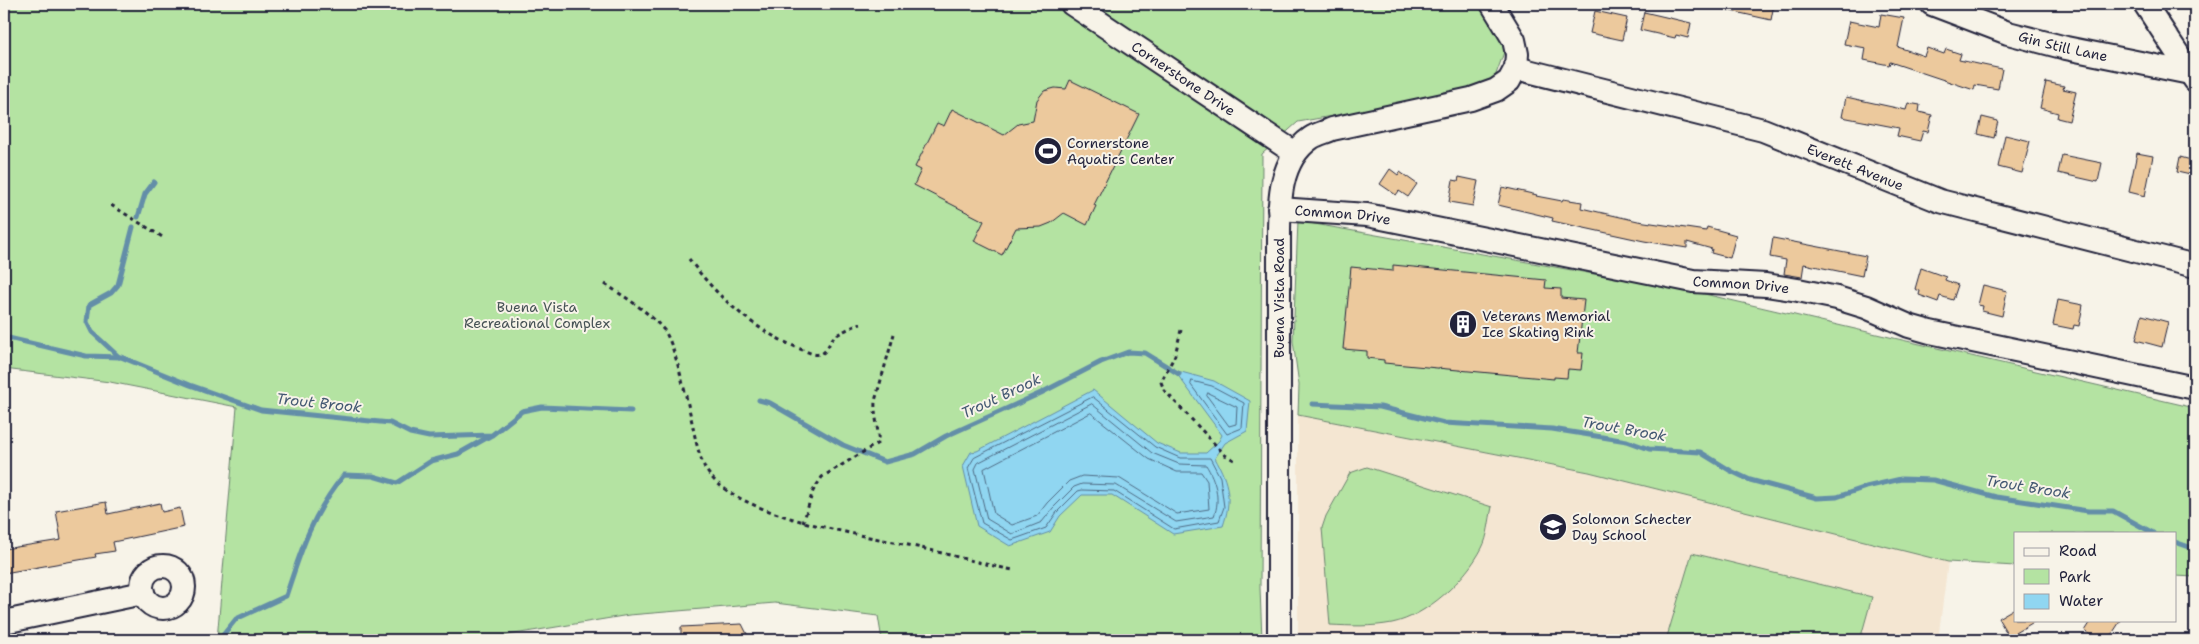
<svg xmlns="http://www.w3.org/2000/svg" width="2199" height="644" viewBox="0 0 2199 644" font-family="'Shantell Sans',sans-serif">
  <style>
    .built { fill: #f4e6d2 }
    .green { fill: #b4e3a2; stroke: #6b826e }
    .water { fill: #90d6f1; stroke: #648ea8 }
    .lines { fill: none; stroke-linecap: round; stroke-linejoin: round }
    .shore { stroke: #4e6a84; stroke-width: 1 }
    .stream { stroke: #648ea8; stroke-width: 5 }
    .building { fill: #ecc99d; stroke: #22223b }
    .minor-casing { stroke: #22223b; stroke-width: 26 }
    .path { stroke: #22223b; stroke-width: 3; stroke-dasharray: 4 4; stroke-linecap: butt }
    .minor { stroke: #f7f3e8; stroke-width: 22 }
    .labels { text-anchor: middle; stroke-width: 4; stroke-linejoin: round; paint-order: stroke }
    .street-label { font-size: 14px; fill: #22223b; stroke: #f7f3e8 }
    .poi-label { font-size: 14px; fill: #22223b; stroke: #f7f3e8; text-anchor: start }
    .park-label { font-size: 14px; fill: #465255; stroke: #f7f3e8 }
    .water-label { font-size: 15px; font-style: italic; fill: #435872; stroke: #f7f3e8 }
  </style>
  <rect width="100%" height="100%" fill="#f7f3e8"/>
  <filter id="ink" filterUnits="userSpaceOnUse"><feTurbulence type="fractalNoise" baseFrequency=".02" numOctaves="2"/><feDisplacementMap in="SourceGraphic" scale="10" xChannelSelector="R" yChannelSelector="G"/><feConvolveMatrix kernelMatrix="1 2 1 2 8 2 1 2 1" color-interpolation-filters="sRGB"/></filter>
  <g filter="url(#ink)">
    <path class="built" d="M1298,415l291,57 359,90 -10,78h-640z"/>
    <g class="green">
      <path d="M4,4h1478l25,40 -16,44 -193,34 -36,32 -2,434 2,52h-380l-4,-24 -103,-13 -146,12 -151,25h-261l20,-233 -127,-25 -106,-13z"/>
      <path d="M1298,221l402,72 495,115v169l-20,-1v-43h-160v33l-67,-4 -359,-90 -291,-57 1,-30 -6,-44z"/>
      <path d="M1367,467l125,40c-3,13 -4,30 -10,41 -16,31 -55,68 -90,75 -21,4 -41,3 -62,2l-8,-97 4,-12 24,-43z"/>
      <path d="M1692,553l180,44 -12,43h-194z"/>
    </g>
    <path class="water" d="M1174,370l40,11 36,20 -3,30 -22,12 -10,15c14,25 17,42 8,68l-50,8 -61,-39h-30l-22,21 -10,16 -40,14 -33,-20 -14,-60 8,-14 6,-1 116,-61 64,53 24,10h25l13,-12 3,-6z"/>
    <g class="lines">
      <g class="shore">
        <path d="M1192,381l20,5 32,17 -2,25 -15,6 -36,-49z"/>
        <path d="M1208,393l29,14 -1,17 -7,2 -22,-30z"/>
        <path d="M1093,397l62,50 25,11h30l10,19 4,30 -5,14 -45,8 -60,-38 -32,-1 -4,1 -21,21 -11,16 -34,12 -30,-17 -14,-55 6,-10z"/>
        <path d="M1092,404l60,49 27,11 27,1c9,14 15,34 8,51l-38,6 -60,-37 -34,-1 -8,3 -21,21 -11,14 -30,12 -25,-15 -12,-50 3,-6z"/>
        <path d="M1091,413l58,46 28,13h24l6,9 2,28 -32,5 -58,-36 -37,-2 -13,5 -22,22 -10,13 -25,9 -18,-11 -10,-45z"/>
      </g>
      <g class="stream">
        <path d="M138,217l7,-23 9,-12"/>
        <path d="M4,337l82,19 35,1 69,28 71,25 129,13 20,10 19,4 63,-2 30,-24 20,-4 89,4"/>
        <path d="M119,357l-27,-25 -5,-10 2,-17 22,-12 7,-8 15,-58"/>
        <path d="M759,400l11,3 73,42 42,17 30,-8 31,-18 95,-43 60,-31 27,-10 17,1 34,21"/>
        <path d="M1312,404l68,3 64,16 108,6 75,12 22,8 51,3 31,19 19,9 67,18 20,-1 29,-10 35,-8 32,1 63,17 92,14h25l40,22"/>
        <path d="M2175,542l20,7"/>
        <path d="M219,640l17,-21 50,-23c15,-46 26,-82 58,-121l29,1 24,7 34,-22 27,-7 32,-18"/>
      </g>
    </g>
    <g class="building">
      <path d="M1723,4h51l-3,16 -49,-11z"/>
      <path d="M1595,11l32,7 -5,22 -32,-7z"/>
      <path d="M1644,12l47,11 -3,15 -12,-3 -1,3 -35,-8z"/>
      <path d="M1881,14l23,4 -6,29 26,9 3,-8 17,6 2,-5 15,5 -2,6 43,9 -4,20 -23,-4 -1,5 -84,-28 -1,3 -25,-5 2,-12 -22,-4 5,-23 30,6z"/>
      <path d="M1070,80l69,34 -45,91 2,1 -9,19 -23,-12 -13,10 -10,4 -25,1 -14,27 -28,-14 10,-20 -70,-36 7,-15 -6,-3 22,-44 7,3 8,-17 52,26 14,-11 15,-3 4,-21 7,-9 11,-3 11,1z"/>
      <path d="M2046,82l18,4 -1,3 13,3 -7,29 -12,-3 1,-5 -18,-5z"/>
      <path d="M1846,97l60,13 2,-7 12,2 -1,7 13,3 -4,17 -5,-1 -3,10 -23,-5 2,-8 -57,-11z"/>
      <path d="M1982,117l16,4 -4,17 -16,-4z"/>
      <path d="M2005,135l25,6 -8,32 -24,-6z"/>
      <path d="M2137,153l16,3 -8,40 -16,-4z"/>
      <path d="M2062,155l40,8 -4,19 -40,-9z"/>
      <path d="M2180,157l15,4v15l-18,-4z"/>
      <path d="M1390,169l8,6 2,-3 17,12 -9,13 -9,-6 -3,4 -16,-11z"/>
      <path d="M1459,177l19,4 -5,25 -24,-4 4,-22 5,1z"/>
      <path d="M1502,187l35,8 -1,1 26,5 1,-2 19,3 -1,6 57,13 68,10 1,-4 29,8 -6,23 -19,-5 1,-4 -25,-7v6l-43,-7 -92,-20 1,-3 -55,-13z"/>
      <path d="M1773,238l93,18 -4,20 -58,-12 -2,13 -18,-3 2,-14 -16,-3z"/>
      <path d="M1393,265l153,15 -1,8 16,1v9l23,2 -6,53h5l-2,17 -13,-1 -1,9 -13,-1v2l-170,-16v-3l-17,-2v-7l-24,-2 8,-82 42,4z"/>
      <path d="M1921,268l25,9 -1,3 13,5 -5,15 -13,-4 -2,6 -19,-7 1,-4 -5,-2z"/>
      <path d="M1983,285l24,6 -5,25 -20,-5 1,-5 -5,-1z"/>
      <path d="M2058,300l25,5 -4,21 -5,-1 -1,4 -20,-4z"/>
      <path d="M2142,315l26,7 -6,25 -26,-7z"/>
      <path d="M106,502l2,12 52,-11 2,9 18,-4 4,19 -71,15 2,9 -20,3 1,3 -92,16v-24l57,-9 -5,-29z"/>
      <path d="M2015,608v12h22l-22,13v7h-4l-13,-22z"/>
      <path d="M2092,620h29l-13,20h-9l-14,-9z"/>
      <path d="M742,624l8,16h-69v-13z"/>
    </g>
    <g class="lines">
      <defs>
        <g id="minor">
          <path id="s1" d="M1072,4l223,149"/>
          <path id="s2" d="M1932,4l76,29 58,15 124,25 5,-3"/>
          <path d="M2145,4l50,76"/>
          <path id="s3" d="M1516,68l247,62 177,71 255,65"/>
          <path id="s4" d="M1279,209l88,6 326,66 73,4 32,5 39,8 29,9 43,19 21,6 265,56"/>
          <circle cx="163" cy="587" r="21"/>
          <path d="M4,622l139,-29"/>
          <path d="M1279,640v-404c0,-34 0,-76 32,-98 6,-4 15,-6 21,-9l139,-30 25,-9 13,-9 7,-13 1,-14 -3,-14 -22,-36"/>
        </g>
      </defs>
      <use href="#minor" class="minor-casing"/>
      <g class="path">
        <path d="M111,205l53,33"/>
        <path d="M689,259c28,38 65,71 109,89 6,2 15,8 22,6 7,-1 9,-12 14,-17 5,-4 21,-12 27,-13"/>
        <path d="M605,284c20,13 43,27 59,46 10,13 22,66 26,83 4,18 7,39 15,55 27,50 164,67 216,80 31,7 61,16 92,22"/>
        <path d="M1181,330l-6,25 -14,27 3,8 61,65 11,6"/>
        <path d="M803,523l10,-32 9,-14 56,-34c1,-15 -4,-27 -3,-42l19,-67"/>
      </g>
      <use href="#minor" class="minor"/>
    </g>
  </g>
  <defs>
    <symbol id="stadium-disc" viewBox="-11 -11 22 22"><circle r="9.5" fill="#22223b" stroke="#f7f3e8"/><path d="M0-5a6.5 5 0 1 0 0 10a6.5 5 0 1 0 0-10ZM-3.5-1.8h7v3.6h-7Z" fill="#fff"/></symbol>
    <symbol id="building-disc" viewBox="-11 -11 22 22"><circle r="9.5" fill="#22223b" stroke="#f7f3e8"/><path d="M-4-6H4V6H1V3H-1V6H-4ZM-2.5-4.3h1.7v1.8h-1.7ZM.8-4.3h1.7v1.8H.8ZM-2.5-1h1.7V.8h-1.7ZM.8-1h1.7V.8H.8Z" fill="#fff"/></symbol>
    <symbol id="school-disc" viewBox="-11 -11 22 22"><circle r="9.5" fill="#22223b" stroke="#f7f3e8"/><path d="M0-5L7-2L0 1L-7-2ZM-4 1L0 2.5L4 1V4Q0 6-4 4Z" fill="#fff"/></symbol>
  </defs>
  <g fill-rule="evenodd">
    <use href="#stadium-disc" x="1032" y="135" width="32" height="32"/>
    <use href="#building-disc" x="1447" y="308" width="32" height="32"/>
    <use href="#school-disc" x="1537" y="511" width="32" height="32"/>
  </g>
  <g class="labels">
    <g class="street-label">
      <text dy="5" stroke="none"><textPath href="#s2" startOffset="138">Gin Still Lane</textPath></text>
      <text dy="5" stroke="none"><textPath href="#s1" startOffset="134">Cornerstone Drive</textPath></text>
      <text dy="5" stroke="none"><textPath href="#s3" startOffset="354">Everett Avenue</textPath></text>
      <text dy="5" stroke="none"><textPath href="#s4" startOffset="64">Common Drive</textPath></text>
      <text dy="5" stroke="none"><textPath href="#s4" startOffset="469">Common Drive</textPath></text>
      <text transform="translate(1279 298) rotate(-90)" y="5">Buena Vista Road</text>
    </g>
    <g class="poi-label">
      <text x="1067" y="148">Cornerstone<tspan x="1067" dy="16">Aquatics Center</tspan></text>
      <text x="1482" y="321">Veterans Memorial<tspan x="1482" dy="16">Ice Skating Rink</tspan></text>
      <text x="1572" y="524">Solomon Schecter<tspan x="1572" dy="16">Day School</tspan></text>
    </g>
    <g class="park-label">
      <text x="537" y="312">Buena Vista<tspan x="537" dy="16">Recreational Complex</tspan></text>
    </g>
    <g class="water-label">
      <text transform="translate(1001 396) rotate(-25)" y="5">Trout Brook</text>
      <text transform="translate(319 403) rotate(6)" y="5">Trout Brook</text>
      <text transform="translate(1624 429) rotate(10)" y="5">Trout Brook</text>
      <text transform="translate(2028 487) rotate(9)" y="5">Trout Brook</text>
    </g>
  </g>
  <rect width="2199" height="644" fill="none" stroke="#f7f3e8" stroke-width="20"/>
  <rect x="10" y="10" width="2179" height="624" fill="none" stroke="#22223b" stroke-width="2" filter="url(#ink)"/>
  <rect x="2014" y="532" width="162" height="90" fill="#f7f3e8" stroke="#a29fa3"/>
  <rect x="2024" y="548" width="25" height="8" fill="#f7f3e8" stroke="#a29fa3"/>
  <text x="2059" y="556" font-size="15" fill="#22223b">Road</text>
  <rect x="2024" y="569" width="25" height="15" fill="#b4e3a2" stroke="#a29fa3"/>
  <text x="2059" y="582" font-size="15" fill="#22223b">Park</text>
  <rect x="2024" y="594" width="25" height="15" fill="#90d6f1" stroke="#a29fa3"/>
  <text x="2059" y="606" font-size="15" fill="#22223b">Water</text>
</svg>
